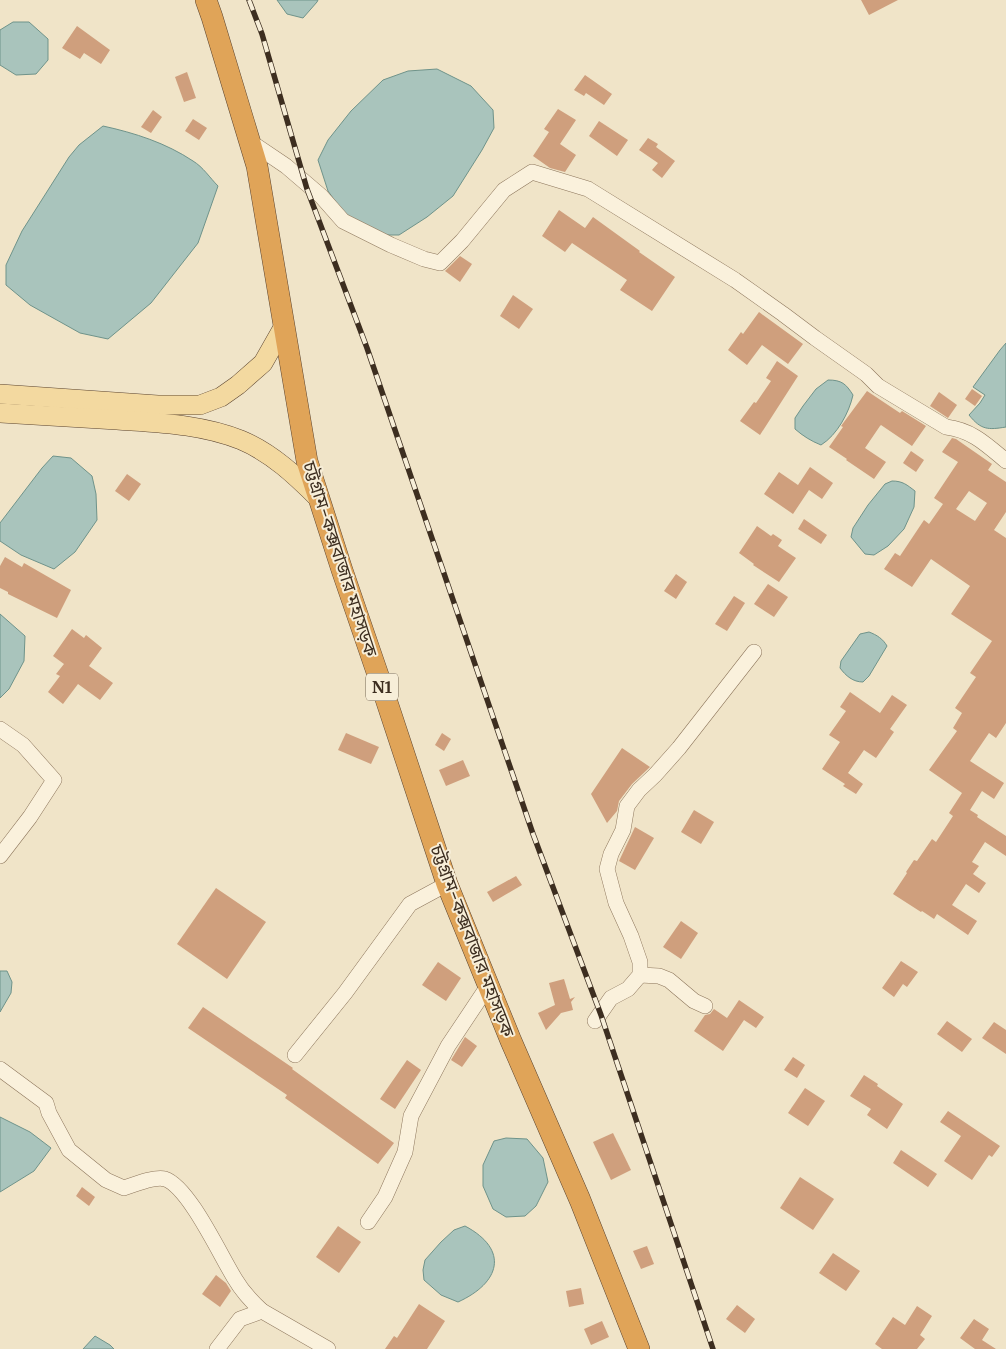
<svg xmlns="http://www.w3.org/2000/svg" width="1006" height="1349" viewBox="0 0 1006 1349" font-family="Merriweather,'Noto Sans Bengali',serif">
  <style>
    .water { fill: #a9c4bc; stroke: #6f938a }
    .building { fill: #cf9f7d; fill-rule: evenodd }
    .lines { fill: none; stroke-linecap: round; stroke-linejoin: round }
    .minor-casing { stroke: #8d765c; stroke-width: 16 }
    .major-casing { stroke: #5b4430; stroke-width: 20 }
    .highway-casing { stroke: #5b4430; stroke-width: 22 }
    .minor { stroke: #faf1dc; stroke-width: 15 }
    .major { stroke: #f3d9a0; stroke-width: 19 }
    .highway { stroke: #e0a458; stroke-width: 21 }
    .rail-casing { stroke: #3d2e20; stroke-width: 5.5 }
    .rail { stroke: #f7eed8; stroke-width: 4; stroke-dasharray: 11; stroke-linecap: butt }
    .labels { text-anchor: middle; stroke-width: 4; stroke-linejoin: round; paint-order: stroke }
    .shield { fill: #f7eed8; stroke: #756857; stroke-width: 1 }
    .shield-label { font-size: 16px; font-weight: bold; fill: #3d2e20 }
    .street-label { font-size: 18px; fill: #3d2e20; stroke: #f7eed8 }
  </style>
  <rect width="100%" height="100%" fill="#f0e4c8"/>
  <g class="water">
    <path d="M277,0h41l-1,2 -14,16 -16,-4z"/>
    <path d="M13,22h16l19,17v21l-12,14 -20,1 -16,-10v-35z"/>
    <path d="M437,69l34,17 22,24 1,18 -12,22 -29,46 -26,21 -28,18h-23l-27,-14 -21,-30 -10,-31 10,-20 23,-29 32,-31 25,-9z"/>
    <path d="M103,126c32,7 63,17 90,35 10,6 17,17 25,25l-20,57 -47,60 -43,36 -28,-6 -50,-28 -24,-20v-20l16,-34 47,-74 10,-12z"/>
    <path d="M1006,343v84c-18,3 -25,3 -37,-12l11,-12 5,-8 -12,-8 27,-37z"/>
    <path d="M828,380c14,0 18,4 25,15 -4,18 -16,40 -32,50 -10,-4 -18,-9 -26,-16v-11l8,-12 13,-17z"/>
    <path d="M53,456l18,2 21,18 4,18 1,26 -22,32 -21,17 -33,-14 -21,-14v-18l42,-55z"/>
    <path d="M892,481c11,0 15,4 23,10l-1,16 -10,22 -16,17 -14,9 -9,-1 -14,-17 2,-9 15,-23 17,-21z"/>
    <path d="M0,614l25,22 -1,25 -15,28 -9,9z"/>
    <path d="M869,632c8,3 14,7 18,14l-18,30 -6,6c-10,0 -17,-6 -23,-14l1,-7 19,-27z"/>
    <path d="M0,971h7l5,11 -1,11 -11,19z"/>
    <path d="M0,1117l30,15 21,16 -17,23 -34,21z"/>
    <path d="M506,1138l21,1 16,19 5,24 -12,24 -11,10 -19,1 -13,-8 -10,-23v-21l11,-24z"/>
    <path d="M465,1226c45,24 35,57 -7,76l-17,-7 -17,-15 -1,-10 2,-10 16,-18 13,-12z"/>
    <path d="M95,1336l15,9 4,4h-31z"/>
  </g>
  <g class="building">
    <path d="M861,0h37l-29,15z"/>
    <path d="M77,26l33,24 -9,14 -17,-11 -4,6 -18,-11z"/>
    <path d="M187,72l9,26 -12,4 -9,-25z"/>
    <path d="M585,75l27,19 -8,11 -18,-12 -2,3 -10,-6z"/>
    <path d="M558,109l18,11 -16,24 16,11 -11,17 -15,-4 -17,-12 16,-24 -5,-3z"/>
    <path d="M153,110l9,7 -11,16 -10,-6z"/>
    <path d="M193,119l14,9 -8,12 -14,-9z"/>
    <path d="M599,121l29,19 -11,16 -28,-20z"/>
    <path d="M648,138l10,6 -2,3 19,14 -13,17 -10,-8 6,-7 -19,-13z"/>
    <path d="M559,210l26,18 8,-11 47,34 -1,1 36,25 -23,34 -32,-21 7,-10 -55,-37 -7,9 -23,-16z"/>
    <path d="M460,256l12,8 -12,18 -15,-11z"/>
    <path d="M513,295l20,14 -14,20 -19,-13z"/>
    <path d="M759,312l44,32 -15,20 -26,-19 -15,20 -19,-15 13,-18 2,2z"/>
    <path d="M777,361l21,15 -38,59 -20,-14 14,-19 2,1 15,-22 -5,-3z"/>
    <path d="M972,389l10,7 -7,10 -10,-7z"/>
    <path d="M867,391l33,22 2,-2 24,15 -14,20 -31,-21 -1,1 -15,22 21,14 -12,17 -28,-19 1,-1 -18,-12 14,-20 -2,-1z"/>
    <path d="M939,392l18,13 -9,13 -18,-12z"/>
    <path d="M952,438l4,1 36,25 -4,6 18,12v30l-12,18 12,8v185l-10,15 -7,-5 -19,28 34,22 -10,16 -12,-8 -12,19 8,5 -1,2 29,19v20l-21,-14 -13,20 7,4 -6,8 13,9 -7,10 -13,-9 -14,21 25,16 -9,14 -31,-21 -3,5 -12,-8 -1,1 -28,-18 14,-21 -1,-1 8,-12 3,1 15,-22 4,3 17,-26 -4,-3 13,-20 -33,-23 28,-39 -4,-3 9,-15 -7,-5 21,-31 -6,-4 22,-32 -41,-27 19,-28 -39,-27 -19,28 -28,-18 11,-16 5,3 24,-36 5,4 14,-20 -9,-6 24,-36 -16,-10zM969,491l18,12 -12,18 -19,-12z"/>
    <path d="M911,451l13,9 -8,12 -13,-9z"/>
    <path d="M810,467l23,16 -11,16 -13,-9 -16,24 -29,-20 15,-22 19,13z"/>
    <path d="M127,474l14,10 -12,17 -14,-10z"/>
    <path d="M804,519l23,16 -6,9 -23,-15z"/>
    <path d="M757,526l14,10 2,-2 9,6 -4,6 18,12 -17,24 -26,-17 1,-1 -15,-11z"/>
    <path d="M5,557l17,10 2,-4 47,27 -14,28 -49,-24v-2l-8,-4v-22z"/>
    <path d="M676,574l11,8 -11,17 -12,-8z"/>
    <path d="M768,584l20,13 -14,20 -20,-13z"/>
    <path d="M734,596l11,7 -18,28 -12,-7z"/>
    <path d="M72,629l12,9 2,-3 16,13 -13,18 24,17 -13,17 -22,-16 -15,20 -15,-12 12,-16 -4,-2 8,-10 -11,-8z"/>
    <path d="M850,692l30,21 12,-18 15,10 -17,24 4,3 -18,26 -12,-8 -16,23 15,11 -7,10 -13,-8 2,-2 -23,-15 18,-27 -11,-7 17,-24 -6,-4z"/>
    <path d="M346,733l33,14 -8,17 -33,-14z"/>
    <path d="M442,733l9,6 -7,12 -9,-6z"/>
    <path d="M622,748l28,19 -18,17 -13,17 -2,10 -10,12 -16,-29z"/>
    <path d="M463,760l7,16 -24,10 -7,-16z"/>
    <path d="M694,810l20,12 -13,22 -20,-12z"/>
    <path d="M635,827l19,11 -19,32 -16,-9z"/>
    <path d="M516,876l6,9 -29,17 -6,-10z"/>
    <path d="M216,888l50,34 -39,57 -50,-35z"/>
    <path d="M681,921l17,12 -17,26 -18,-12z"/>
    <path d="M901,961l17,11 -11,15 -4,-3 -9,13 -12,-9z"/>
    <path d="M438,962l23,16 -15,23 -24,-16z"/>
    <path d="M564,979l6,20 5,-2 -4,5 2,8 -12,3 -15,17 -8,-17 17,-8 -6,-22z"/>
    <path d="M739,1000l25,17 -8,11 -12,-8 -21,31 -29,-20 11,-16 5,-1 4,-5 13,9z"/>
    <path d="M203,1007l90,61 -1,1 102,74 -16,21 -93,-66 2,-3 -99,-67z"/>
    <path d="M947,1021l25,18 -10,13 -25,-18z"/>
    <path d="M994,1022l12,8v24l-24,-16z"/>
    <path d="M465,1037l12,9 -15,21 -11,-7z"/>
    <path d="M793,1057l12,8 -8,13 -13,-8z"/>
    <path d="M407,1060l14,10 -26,39 -15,-10z"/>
    <path d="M864,1075l14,9 -1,2 26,18 -16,25 -20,-14 4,-6 -21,-13z"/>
    <path d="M805,1088l20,13 -17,25 -20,-13z"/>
    <path d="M948,1111l52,35 -8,11 -3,-2 -17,25 -28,-19 17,-25 -21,-14z"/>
    <path d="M613,1133l18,37 -20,10 -18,-38z"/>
    <path d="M901,1150l36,24 -9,13 -35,-24z"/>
    <path d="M800,1177l34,22 -21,31 -33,-22z"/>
    <path d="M82,1187l13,10 -6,9 -13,-10z"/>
    <path d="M338,1226l23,16 -22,31 -23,-16z"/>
    <path d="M647,1246l7,18 -13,5 -8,-18z"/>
    <path d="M833,1253l27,18 -14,20 -27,-18z"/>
    <path d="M216,1275l10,8 5,8 -11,16 -18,-13z"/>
    <path d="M581,1288l3,16 -15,3 -3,-16z"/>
    <path d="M419,1304l26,17 -18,28h-42l9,-13 3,2z"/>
    <path d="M737,1305l18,14 -10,14 -19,-14z"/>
    <path d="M917,1306l15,10 -12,19 5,4 -8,10h-35l-7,-5 18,-27 12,8z"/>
    <path d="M974,1319l15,10 -7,11 14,9h-21l-15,-11z"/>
    <path d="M602,1321l7,16 -18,8 -7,-16z"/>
  </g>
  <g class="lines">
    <defs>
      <g id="minor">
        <path d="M249,141l37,25 35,30 22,25 48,24 33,14 16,4 22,-22 42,-51 28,-18 56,17 147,91 48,34 32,24 51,36 12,12 68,41c26,3 41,18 60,34"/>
        <path d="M0,729l23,16 31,35 -24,37 -30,39"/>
        <path d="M640,975l19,1 10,4 25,21 11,5"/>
        <path d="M595,1021l16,-23 17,-9 12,-14v-13l-9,-26 -15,-33 -9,-34 4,-15 12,-24 4,-24 12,-16 16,-15 24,-27 75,-96"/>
        <path d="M295,1055l50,-62 65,-89 37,-20"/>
        <path d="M0,1069l46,34 3,10 20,37 37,30 18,8c9,-3 31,-12 41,-9 24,8 55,76 70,100 7,12 16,22 27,32"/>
        <path d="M368,1222l17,-25 20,-45 6,-36 37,-70 40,-60"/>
        <path d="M217,1349l23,-30 22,-8 66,38"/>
      </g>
      <g id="major">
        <path d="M0,394l158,11h42l21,-8 17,-12 25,-22 21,-37"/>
        <path d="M0,413c39,2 78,5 117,7 42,3 84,4 124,20 31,13 55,36 78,59"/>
      </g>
      <path id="highway" d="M206,0l6,17 45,149 50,295 35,109 36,105 69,209 64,157 69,159 59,149"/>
    </defs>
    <use href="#minor" class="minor-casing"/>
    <use href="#major" class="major-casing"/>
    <use href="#highway" class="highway-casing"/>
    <use href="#minor" class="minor"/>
    <use href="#major" class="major"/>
    <use href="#highway" class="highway"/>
    <defs>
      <path id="rail" d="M249,0l13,34 45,155 60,159 166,486 68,181 112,334"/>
    </defs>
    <use href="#rail" class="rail-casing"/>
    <use href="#rail" class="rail"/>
  </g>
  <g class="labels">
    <rect class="shield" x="366" y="673.5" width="32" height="27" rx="4"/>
    <g class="shield-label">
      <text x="382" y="693">N1</text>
    </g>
    <g class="street-label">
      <text transform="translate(340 559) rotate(72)" y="6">চট্টগ্রাম-কক্সবাজার মহাসড়ক</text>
      <text transform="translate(472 941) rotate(69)" y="6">চট্টগ্রাম-কক্সবাজার মহাসড়ক</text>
    </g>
  </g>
</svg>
